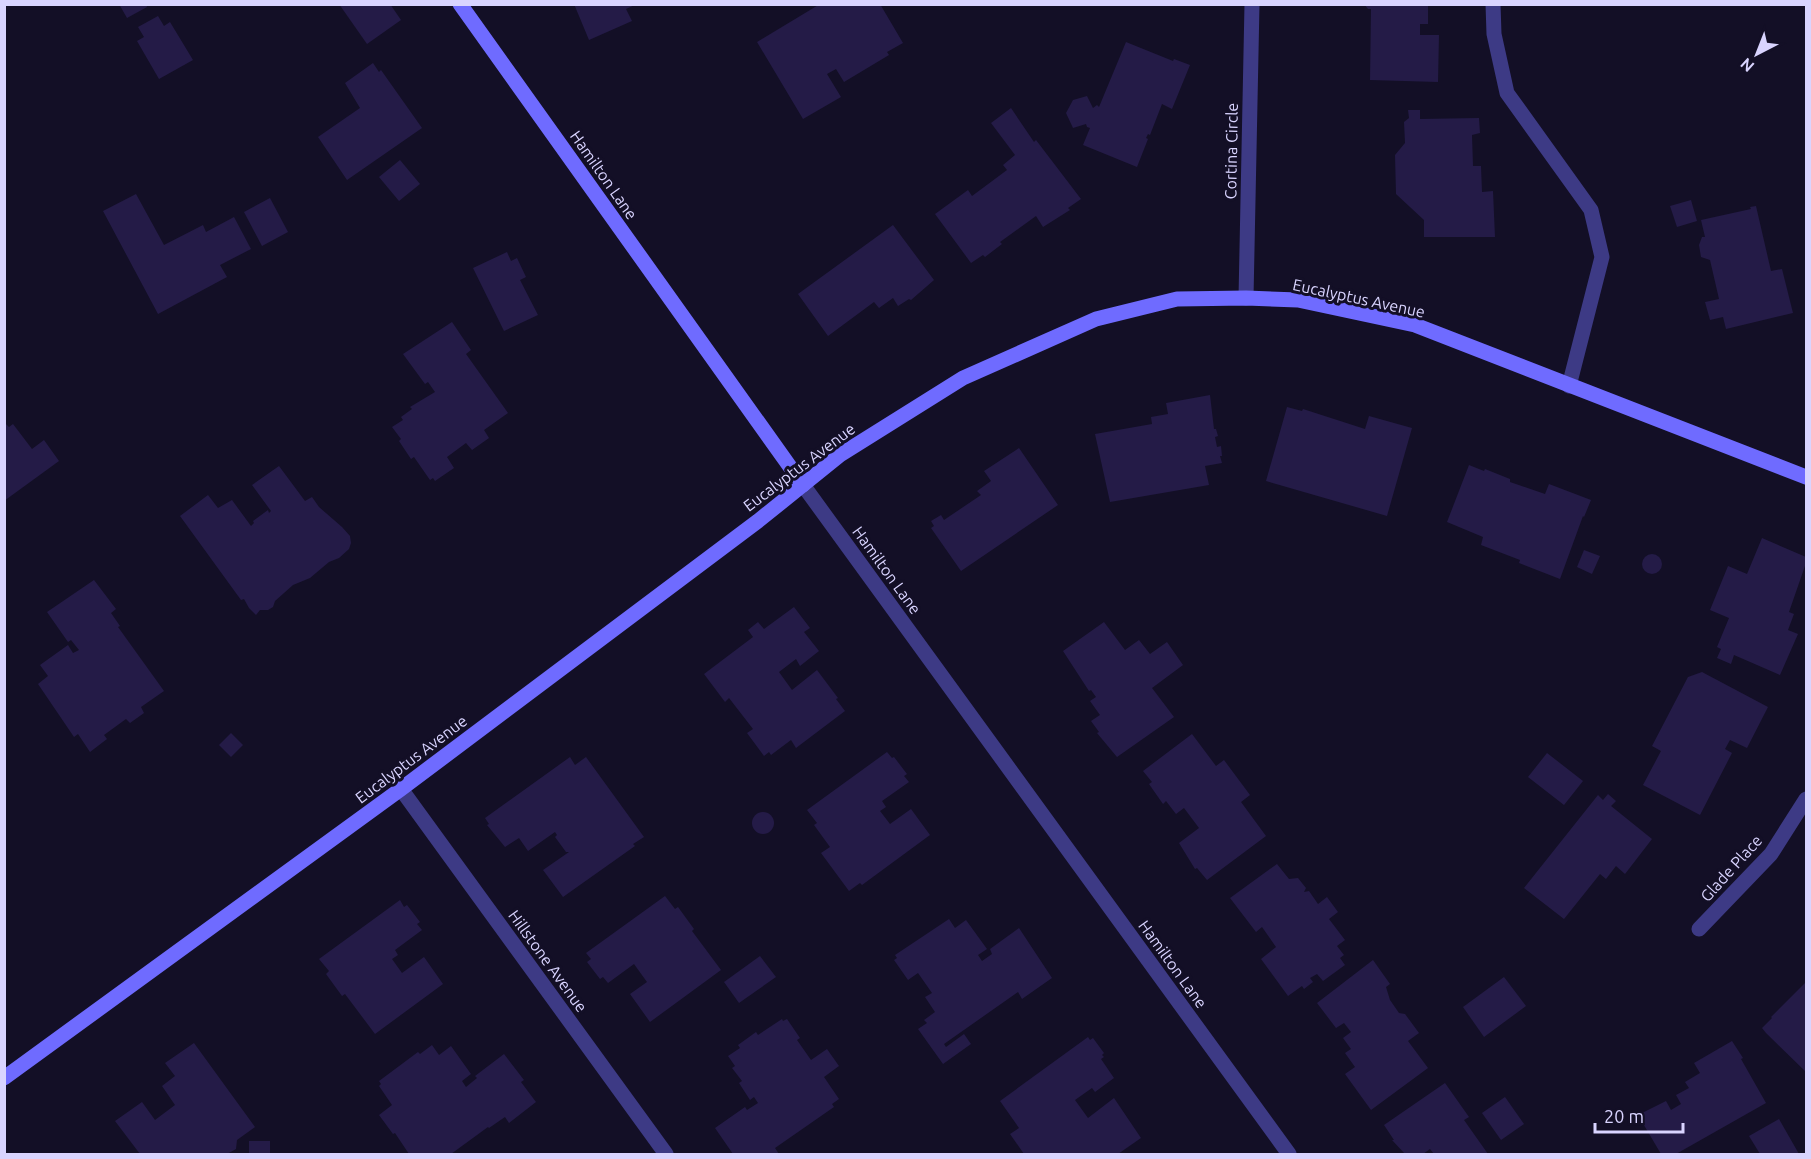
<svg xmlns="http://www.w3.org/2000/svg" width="1811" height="1159" viewBox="0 0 1811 1159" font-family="Ubuntu,sans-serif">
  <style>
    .building { fill: #241b47 }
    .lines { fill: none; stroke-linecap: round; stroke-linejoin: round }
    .street { stroke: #3d3a85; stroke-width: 15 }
    .secondary { stroke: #6f6bff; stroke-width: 15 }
    .labels { text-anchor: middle; stroke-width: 6; stroke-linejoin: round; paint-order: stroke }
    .street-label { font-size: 16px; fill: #d9d4ff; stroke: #130f26 }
  </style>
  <rect width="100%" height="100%" fill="#130f26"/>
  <g class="building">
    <path d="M119,4h27l1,3 -20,11z"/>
    <path d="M339,4h51l11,16 -34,24z"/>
    <path d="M574,4h63l-11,5 6,12 -43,19z"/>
    <path d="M820,4h60l23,39 -16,9 2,3 -45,27 -8,-13 -9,5 14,23 -38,22 -46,-77z"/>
    <path d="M1364,4h64v20h-8v11h19l-1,47 -68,-2 1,-71h-3z"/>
    <path d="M158,16l6,10 6,-4 23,38 -34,19 -22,-38 7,-4 -6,-10z"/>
    <path d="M1126,42l47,19 1,-2 16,6 -18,44 -10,-5 -12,31 -2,-1 -2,4 2,1 -11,28 -54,-22 7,-17 -3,-1 -1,-3 -13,4 -7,-15 7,-13 14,-4 6,12 4,-3 2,2z"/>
    <path d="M373,63l6,9 2,-2 41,58 -75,52 -29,-43 42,-29 -15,-25z"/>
    <path d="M1011,108l23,34 2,-2 45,59 -13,9 2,2 -27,17 -7,-11 -36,26 2,2 -17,13 -2,-2 -12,8 -36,-49 33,-24 4,6 35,-26 -4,-5 12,-10 -24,-32z"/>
    <path d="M1408,110h12v9l59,-1 1,15 -8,2 1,31h8l1,26 11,-1 2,46h-71v-17l-28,-26 -1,-39 10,-12 -1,-21 5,-4z"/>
    <path d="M400,160l20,24 -21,17 -20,-24z"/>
    <path d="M136,194l28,51 39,-20 3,7 28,-15 17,32 -31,16 7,12 -69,37 -55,-103z"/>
    <path d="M270,198l18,34 -26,14 -18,-34z"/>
    <path d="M1691,200l6,21 -20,6 -7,-21z"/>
    <path d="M1756,206l15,65 11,-2 11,44 -67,16 -3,-12 -13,3 -5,-18 14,-3 -9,-39 -9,-3 -2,-12 3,-8h3l-4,-17 50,-11 -1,-2z"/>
    <path d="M893,225l41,55 -23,20 -2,-1 -11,7 -5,-8 -14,10 -5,-6 -46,34 -30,-42z"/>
    <path d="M507,252l4,9 6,-3 9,19 -6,3 18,35 -34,16 -31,-63z"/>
    <path d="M452,322l19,28 -5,4 42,59 -24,17 5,8 -17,12 -6,-7 -19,14 7,11 -19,13 -2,-3 -3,2 -16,-23 -3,2 -12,-18 2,-2 -9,-12 11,-7 -2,-3 11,-8 -2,-2 25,-15 -7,-10 -3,2 -22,-30z"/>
    <path d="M1210,395l4,34h2l2,7 -3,1 2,10 4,-1 1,10h-2l2,7 -17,3 4,19 -99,17 -15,-68 57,-10 -1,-7 17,-3 -2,-11z"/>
    <path d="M1287,407l15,4 1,-2 62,20 4,-13 43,12 -25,88 -121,-35z"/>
    <path d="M4,422l5,5 4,-3 19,25 12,-9 15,21 -55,40z"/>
    <path d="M1019,448l39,57 -97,66 -30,-43 3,-2 -3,-5 10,-6 3,5 37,-25 -4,-4 14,-10 -7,-10z"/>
    <path d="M1469,465l15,6 1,-2 25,10v3l35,12 4,-10 42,16 -7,17 -1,-1 -23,63 -41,-16 1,-3 -39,-15 2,-8 -36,-15z"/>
    <path d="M279,466l26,35 7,-4 7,10 23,20 8,9 1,7 -2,6 -10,9 -10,4 -19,16 -17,7 -18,16 -2,6 -5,3h-8l-4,5 -7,-7 -5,-9 -3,1 -61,-84 28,-21 10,13 14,-8 19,26 3,-3 -1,-2 15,-11 1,3 2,-2 -19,-26z"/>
    <path d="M1762,538l44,19v6l-17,49 5,2 -6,16 10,4 -18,41 -46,-20 -3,9 -14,-6 4,-9 -4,-2 12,-29 -19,-8 18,-44 19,8z"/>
    <path d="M1584,550l16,6 -8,18 -15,-7z"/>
    <circle cx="1652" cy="564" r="10"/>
    <path d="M94,580l22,29 -5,4 9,13 -2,1 46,64 -23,16 3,6 -14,10 -4,-4 -22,16 3,4 -17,13 -12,-18 -4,3 -36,-53 10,-8 -8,-11 28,-20 5,8 6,-3 -8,-10 -3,2 -21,-30z"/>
    <path d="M794,607l16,21 -6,4 15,19 -19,15 -4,-7 -17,13 13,18 25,-20 21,28 -2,1 9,12 -49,37 -5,-8 -20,15 -2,-3 -5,4 -17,-23 6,-4 -24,-31 -4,4 -21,-28 49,-37 -5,-7 10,-8 6,7z"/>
    <path d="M1104,622l21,28 14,-10 11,14 17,-12 16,23 -31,23 22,29 -57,40 -20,-24 2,-1 -8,-11 9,-6 -10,-14 6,-4 -5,-7 -2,1 -26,-40z"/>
    <path d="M1702,672l66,35 -21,41 -17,-8 -5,9 7,4 -32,62 -57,-30 18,-34 -9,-5 36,-69z"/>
    <path d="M231,733l12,12 -12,12 -12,-12z"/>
    <path d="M1192,734l24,32 8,-6 26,35 -9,7 25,34 -59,44 -10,-12 -2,1 -16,-26 20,-15 -15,-20 -8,6 -10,-13 -3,3 -14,-20 3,-2 -9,-11z"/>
    <path d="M887,752l5,6 2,-1 13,17 -3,2 5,6 -27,19 4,6 -6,4 10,13 21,-15 19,26 -68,50 -2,-2 -11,8 -28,-38 9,-6 -16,-22 3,-2 -10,-13z"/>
    <path d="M1547,753l36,28 -19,24 -36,-28z"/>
    <path d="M570,757l5,8 11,-8 58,80 -11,7 2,2 -72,51 -20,-27 26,-18h-3l-11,-15 2,-2 -2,-3 -27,19 -9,-13 -14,9 -18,-22 2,-1 -4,-6z"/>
    <path d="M1608,794l8,7 -5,5 41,33 -27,35 -9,-8 -10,13 -6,-5 -36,45 -40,-31 74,-93 5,5z"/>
    <circle cx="763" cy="823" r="11"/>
    <path d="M1277,864l12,15 9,-1 8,10 -2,4 5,-1 9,13 9,-7 11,15 -9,7 16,21 -8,6 7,9 -4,3 5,7 -22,16 -6,-7 -7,4 3,4 -9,7 -2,-3 -14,10 -27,-37 15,-12 -14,-20 -6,5 -26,-34z"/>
    <path d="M665,896l10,13 3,-2 16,22 -2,2 29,39 -71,52 -20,-28 17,-12 -13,-18 -26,19 -5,-6 -3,2 -13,-17 4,-3 -5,-6z"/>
    <path d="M400,900l4,7 3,-2 13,17 -3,2 5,6 -27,20 3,5 -6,4 10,14 22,-16 19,27 -68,50 -30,-40 -3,2 -16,-22 3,-3 -10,-12z"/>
    <path d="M949,919l6,9 11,-8 21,29 -9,6 4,6 10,-7 -2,-5 29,-21 33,50 -30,21 -4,-7 -74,52 2,3 18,-13 7,10 -28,20 -25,-35 9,-6 -3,-3 11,-8 -10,-15 7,-4 -14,-20 -10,7 -14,-20 3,-2 -2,-3z"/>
    <path d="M760,956l16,21 -37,26 -15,-21z"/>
    <path d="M1373,960l17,24 -4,3 4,13 9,13 6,1 14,19 -11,8 20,27 -57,42 -26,-36 10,-7 -10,-14 6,-4 -8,-11 8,-6 -7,-9 -8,5 -19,-25z"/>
    <path d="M1504,977l22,29 -42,31 -21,-30z"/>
    <path d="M1806,982v90l-40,-39 -4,-5 10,-10 -1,-1z"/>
    <path d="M782,1019l1,2 4,-2 13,19 -3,2 14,20 16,-11 12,17 -15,11 15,22 -7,5 2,3 -59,41 4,6h-46l-18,-26 30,-21 2,3 11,-7 -4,-6 -4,3 -11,-17 3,-2 -10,-13 3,-2 -7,-10 12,-8 -2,-3 18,-13 2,3z"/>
    <path d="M1088,1037l2,3 3,-2 11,15 -2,2 2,2 -3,2 13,19 -19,14 -3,-4 -17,12 13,18 26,-20 27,40 -23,16h-94l-14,-20 9,-6 -19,-27z"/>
    <path d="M1732,1041l11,17 -2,1 25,44 -90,51h-15l-23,-39 28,-14 5,9 10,-6 -5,-9 13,-7 -4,-6 15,-9 -6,-10z"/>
    <path d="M194,1043l61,84 -18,13 -1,9 -9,5h-87l-25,-33 27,-19 13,18 20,-15 -13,-19 13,-10 -10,-13z"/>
    <path d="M432,1045l7,10 12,-9 20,28 -9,7 4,6 11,-9 -2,-2 29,-22 20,26 -3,2 15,20 -27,21 -4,-6 -16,11 -1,-1 -37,27h-42l-14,-21 -2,1 -14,-19 13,-10 -13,-19 2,-2 -2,-3 39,-29 2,2z"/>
    <path d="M1445,1083l24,34 -5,3 24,34h-54l-4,-5 -7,5h-18l-13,-14h2l-10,-15z"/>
    <path d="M1505,1097l19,27 -23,16 -19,-27z"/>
    <path d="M1779,1119l20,35h-39l-11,-18z"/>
    <rect x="249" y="1141" width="21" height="13"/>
  </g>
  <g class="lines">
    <g class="street">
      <path d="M1493,4l1,30 13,59 84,117 11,47 -33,129"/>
      <path d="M1246,298l6,-294"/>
      <path d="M803,485l486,669"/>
      <path d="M401,789l265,365"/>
      <path d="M1699,929l72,-75 35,-55"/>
    </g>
    <g class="secondary">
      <path d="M460,4l343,481"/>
      <path d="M4,1078l397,-289 357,-268 82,-66 123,-77 133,-59 81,-20 69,-1 52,2 117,25 391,152"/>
    </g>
  </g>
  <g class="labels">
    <g class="street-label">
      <text transform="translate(1231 151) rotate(-89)" y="6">Cortina Circle</text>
      <text transform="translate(604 175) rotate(55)" y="6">Hamilton Lane</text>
      <text transform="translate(1359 298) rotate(12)" y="6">Eucalyptus Avenue</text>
      <text transform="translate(799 467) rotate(-37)" y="6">Eucalyptus Avenue</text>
      <text transform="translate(887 570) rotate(54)" y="6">Hamilton Lane</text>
      <text transform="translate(411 759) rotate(-37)" y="6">Eucalyptus Avenue</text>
      <text transform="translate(1731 868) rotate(-48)" y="6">Glade Place</text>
      <text transform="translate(548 961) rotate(54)" y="6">Hillstone Avenue</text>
      <text transform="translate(1173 964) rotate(54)" y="6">Hamilton Lane</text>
    </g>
  </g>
  <rect width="1811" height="1159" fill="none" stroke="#d9d4ff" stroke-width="12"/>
  <g transform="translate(1757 54) rotate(222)" stroke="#130f26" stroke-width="4.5" paint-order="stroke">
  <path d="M0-4.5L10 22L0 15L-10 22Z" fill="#d9d4ff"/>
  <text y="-9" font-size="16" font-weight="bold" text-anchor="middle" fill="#d9d4ff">N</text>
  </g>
  <path d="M1595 1123v9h88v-9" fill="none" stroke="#d9d4ff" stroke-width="3"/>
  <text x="1604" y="1123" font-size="18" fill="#d9d4ff" stroke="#130f26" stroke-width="4.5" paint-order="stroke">20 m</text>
</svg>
